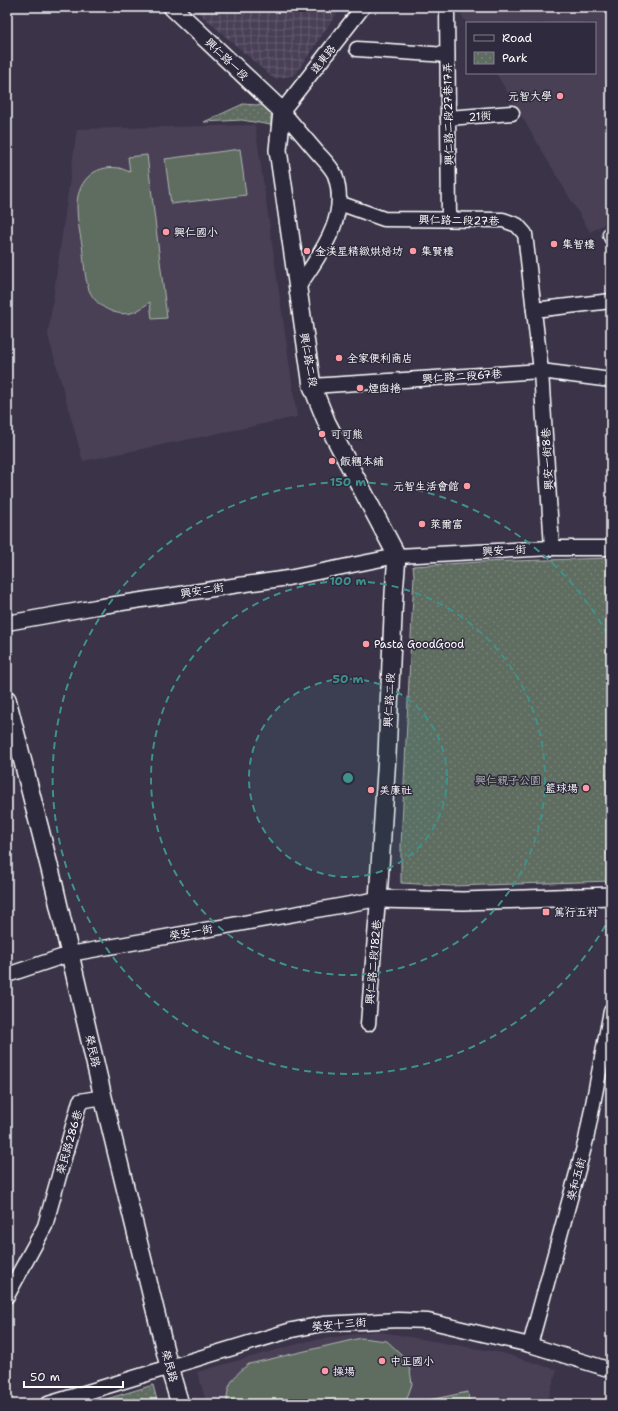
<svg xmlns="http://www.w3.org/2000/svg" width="618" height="1411" viewBox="0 0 618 1411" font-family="'Shantell Sans','LXGW WenKai TC',sans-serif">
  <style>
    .built { fill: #494057 }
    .industrial { fill: url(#industrial-grid) }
    .grass { fill: #5f6c61; stroke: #afb6b0 }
    .park { fill: url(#park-dots); stroke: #afb6b0 }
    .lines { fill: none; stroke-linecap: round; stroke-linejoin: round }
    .minor-casing { stroke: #fff; stroke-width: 17 }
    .tertiary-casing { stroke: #fff; stroke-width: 20 }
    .minor { stroke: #2f2a3d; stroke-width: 14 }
    .tertiary { stroke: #2f2a3d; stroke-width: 17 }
    .ring { fill: none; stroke: #3f918b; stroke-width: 2; stroke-dasharray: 7 5 }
    .poi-dot { fill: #ff9aa2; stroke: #2f2a3d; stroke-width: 1.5 }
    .labels { text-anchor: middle; stroke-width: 3; stroke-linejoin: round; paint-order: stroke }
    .street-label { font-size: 11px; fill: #fff; stroke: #2f2a3d }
    .poi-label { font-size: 11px; fill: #fff; stroke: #2f2a3d; text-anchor: start }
    .park-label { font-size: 11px; fill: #afb6b0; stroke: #2f2a3d }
    .centre { fill: #3f918b; stroke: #2f2a3d; stroke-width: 2 }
    .ring-label { font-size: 12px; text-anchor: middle; font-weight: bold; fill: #3f918b; stroke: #2f2a3d; stroke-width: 3; stroke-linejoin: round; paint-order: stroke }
  </style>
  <defs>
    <pattern id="industrial-grid" width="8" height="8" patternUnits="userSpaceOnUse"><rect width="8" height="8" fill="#494057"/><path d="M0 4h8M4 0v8" fill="none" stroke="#645d70"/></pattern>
    <pattern id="park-dots" width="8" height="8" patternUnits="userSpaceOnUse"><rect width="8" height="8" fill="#5f6c61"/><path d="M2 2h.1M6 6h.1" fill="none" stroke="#778279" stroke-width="1.8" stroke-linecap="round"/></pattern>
  </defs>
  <rect width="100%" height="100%" fill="#3b3449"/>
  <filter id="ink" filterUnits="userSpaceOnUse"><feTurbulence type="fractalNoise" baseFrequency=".025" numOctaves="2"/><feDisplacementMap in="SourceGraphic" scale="8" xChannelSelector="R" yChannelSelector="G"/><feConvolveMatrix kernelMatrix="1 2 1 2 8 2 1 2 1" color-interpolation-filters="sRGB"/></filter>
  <g filter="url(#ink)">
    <g class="built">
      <path d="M457,7h154v213l-21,12 -94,-159h99v-50l-128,1z"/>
      <path d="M255,125l42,292 -214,44 -35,-126 29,-206z"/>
      <path d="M375,1331l127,22 55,17 -11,34h-339l-10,-32 112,-31z"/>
    </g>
    <path class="industrial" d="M192,7h149l-46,68 -21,4z"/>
    <g class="grass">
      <path d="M240,149l6,46 -75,9 -6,-45z"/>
      <path d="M147,155l20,163 -15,1 -2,-17c-6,4 -11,9 -19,11 -18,4 -38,-9 -43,-26 -4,-13 -4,-29 -6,-42 -2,-12 -5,-25 -5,-37 -1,-25 16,-44 42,-40 4,1 8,3 11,4l-2,-15z"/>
      <path d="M361,1338l26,3 14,13 9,16 2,14 -7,20h-178c-1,-19 7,-29 22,-40z"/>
      <path d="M468,1392l2,12h-60z"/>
    </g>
    <g class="park">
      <path d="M243,104l28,2v19l-29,-5 -38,2z"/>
      <path d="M611,558v323l-159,5 -51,-3v-37l13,-271 -1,-9 67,-4z"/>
      <path d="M153,1385l5,19h-68z"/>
    </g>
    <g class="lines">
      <defs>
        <g id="minor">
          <path d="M447,9l2,210"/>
          <path d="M357,49l90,6"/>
          <path d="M448,118l64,-5"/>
          <path d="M339,203l45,16 119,1 14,5 8,9 16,137 11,177"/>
          <path d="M610,234l1,3"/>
          <path d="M297,289c22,-34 53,-71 38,-114 -4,-9 -13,-17 -19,-24 -11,-13 -22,-26 -34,-40l81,-104"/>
          <path d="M534,310l77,-9"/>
          <path d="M312,386l229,-15 70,9"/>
          <path d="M7,623l89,-16 143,-22 49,-7 109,-22 155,-8h59"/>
          <path d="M7,975l63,-21 308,-55 -10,125"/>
          <path d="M7,1296l38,-70 35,-125 23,-4"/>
          <path d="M530,1345l56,-205 25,-129"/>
          <path d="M48,1404l244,-74 31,-6 75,-4 30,1 102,24 81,25"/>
        </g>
        <g id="tertiary">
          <path d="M172,7l110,104 -4,39 34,236 15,37 70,133 -3,37 -7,162 -9,144 85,2 148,-5"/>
          <path d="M7,699l47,186 49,212 66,270 11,37"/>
        </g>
      </defs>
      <use href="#minor" class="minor-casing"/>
      <use href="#tertiary" class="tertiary-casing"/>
      <use href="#minor" class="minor"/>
      <use href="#tertiary" class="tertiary"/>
    </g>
  </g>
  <circle cx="348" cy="778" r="99" fill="#3f918b" fill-opacity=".12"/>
  <g class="ring">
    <circle cx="348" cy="778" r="99"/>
    <circle cx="348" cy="778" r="197"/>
    <path d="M611 915A296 296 0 1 1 611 641"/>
  </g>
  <g class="poi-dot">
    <circle cx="560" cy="96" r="4"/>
    <circle cx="166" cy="232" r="4"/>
    <circle cx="554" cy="244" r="4"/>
    <circle cx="307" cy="251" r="4"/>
    <circle cx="413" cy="251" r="4"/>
    <circle cx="339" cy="358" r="4"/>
    <circle cx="360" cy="388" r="4"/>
    <circle cx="322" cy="434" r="4"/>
    <circle cx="332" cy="461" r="4"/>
    <circle cx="467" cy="486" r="4"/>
    <circle cx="422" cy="524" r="4"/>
    <circle cx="366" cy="644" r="4"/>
    <circle cx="586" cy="788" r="4"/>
    <circle cx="371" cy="790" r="4"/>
    <rect x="542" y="908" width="8" height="8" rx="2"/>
    <circle cx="382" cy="1361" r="4"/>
    <circle cx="325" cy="1371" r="4"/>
  </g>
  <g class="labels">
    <g class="street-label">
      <text transform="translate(227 59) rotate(44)" y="4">興仁路一段</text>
      <text transform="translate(323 59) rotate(-52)" y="4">遠東路</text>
      <text transform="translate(448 114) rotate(-91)" y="4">興仁路二段27巷17弄</text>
      <text transform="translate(480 116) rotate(-5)" y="4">21衖</text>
      <text transform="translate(459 220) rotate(1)" y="4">興仁路二段27巷</text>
      <text transform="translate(309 360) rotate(80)" y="4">興仁路二段</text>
      <text transform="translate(462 376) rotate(-4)" y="4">興仁路二段67巷</text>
      <text transform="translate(547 459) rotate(-93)" y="4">興安一街8巷</text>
      <text transform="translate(504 550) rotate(-3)" y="4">興安一街</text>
      <text transform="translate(202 590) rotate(-9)" y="4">興安二街</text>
      <text transform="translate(389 700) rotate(-87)" y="4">興仁路二段</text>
      <text transform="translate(191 932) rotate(-10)" y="4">榮安一街</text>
      <text transform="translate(373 962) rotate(-85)" y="4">興仁路二段182巷</text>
      <text transform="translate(93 1051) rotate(77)" y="4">榮民路</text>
      <text transform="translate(69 1142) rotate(-74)" y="4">榮民路286巷</text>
      <text transform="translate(576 1179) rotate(-75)" y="4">榮和五街</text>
      <text transform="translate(339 1324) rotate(-5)" y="4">榮安十三街</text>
      <text transform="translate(170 1366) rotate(75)" y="4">榮民路</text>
    </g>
    <g class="poi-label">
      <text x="552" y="100" text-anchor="end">元智大學</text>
      <text x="174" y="236">興仁國小</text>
      <text x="562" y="248">集智樓</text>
      <text x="315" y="255">金渼星精緻烘焙坊</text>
      <text x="421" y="255">集賢樓</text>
      <text x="347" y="362">全家便利商店</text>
      <text x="368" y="392">煙囪捲</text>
      <text x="330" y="438">可可熊</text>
      <text x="340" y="465">飯糰本舖</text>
      <text x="459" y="490" text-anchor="end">元智生活會館</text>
      <text x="430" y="528">萊爾富</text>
      <text x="374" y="648">Pasta GoodGood</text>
      <text x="578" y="792" text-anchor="end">籃球場</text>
      <text x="379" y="794">美廉社</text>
      <text x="554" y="916">篤行五村</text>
      <text x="390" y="1365">中正國小</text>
      <text x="333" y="1375">操場</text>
    </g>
    <g class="park-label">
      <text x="508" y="784">興仁親子公園</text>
    </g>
  </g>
  <circle cx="348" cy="778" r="6" class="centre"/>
  <g class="ring-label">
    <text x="348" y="486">150 m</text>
    <text x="348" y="585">100 m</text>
    <text x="348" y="683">50 m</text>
  </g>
  <rect width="618" height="1411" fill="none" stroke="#2f2a3d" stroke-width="24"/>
  <rect x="12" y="12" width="594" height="1387" fill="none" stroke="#fff" stroke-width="1.5" filter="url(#ink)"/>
  <rect x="466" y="22" width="130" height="52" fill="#2f2a3d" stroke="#827f8b"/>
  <rect x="474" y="35" width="20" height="6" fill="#2f2a3d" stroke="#827f8b"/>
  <text x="502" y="42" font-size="12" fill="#ffffff">Road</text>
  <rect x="474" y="52" width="20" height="12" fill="url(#park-dots)" stroke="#827f8b"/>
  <text x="502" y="62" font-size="12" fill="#ffffff">Park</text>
  <path d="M24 1381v6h99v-6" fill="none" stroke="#ffffff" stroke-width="2"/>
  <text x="30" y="1381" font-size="12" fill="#ffffff" stroke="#2f2a3d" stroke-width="3" paint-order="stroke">50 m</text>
</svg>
